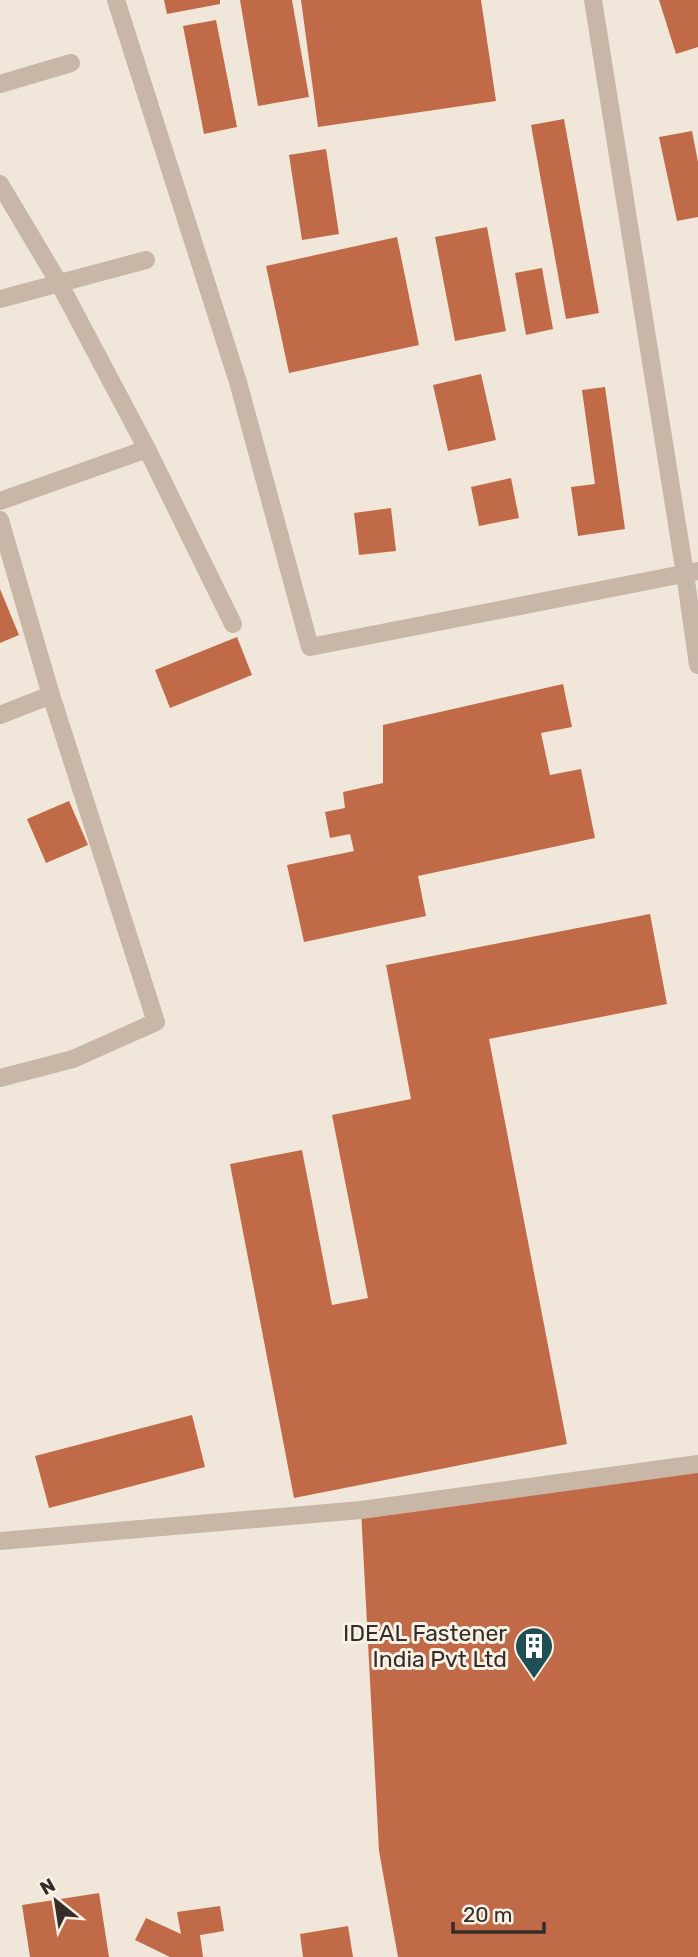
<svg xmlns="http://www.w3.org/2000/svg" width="698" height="1957" viewBox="0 0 698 1957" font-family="Rubik,sans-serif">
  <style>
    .building { fill: #c16a48 }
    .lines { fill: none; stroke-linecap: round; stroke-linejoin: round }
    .lane { stroke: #c8b7a7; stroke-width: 18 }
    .street { stroke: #c8b7a7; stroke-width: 18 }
    .labels { text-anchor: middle; stroke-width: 6; stroke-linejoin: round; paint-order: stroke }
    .poi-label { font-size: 23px; fill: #352c27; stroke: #f8f1e6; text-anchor: end }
  </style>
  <rect width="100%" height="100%" fill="#f0e7da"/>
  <g class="building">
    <path d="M164,0h56v4l-53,10z"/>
    <path d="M240,0h52l17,97 -51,9z"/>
    <path d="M301,0h180l15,101 -178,26z"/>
    <path d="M659,0h39v47l-22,7z"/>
    <path d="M216,20l21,107 -33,7 -21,-108z"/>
    <path d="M564,119l35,194 -33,6 -35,-194z"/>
    <path d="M692,131l6,31v55l-21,4 -18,-84z"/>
    <path d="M326,149l13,85 -37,6 -13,-85z"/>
    <path d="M487,227l19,104 -51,10 -20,-104z"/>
    <path d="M397,237l22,108 -130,28 -23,-107z"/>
    <path d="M542,268l11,61 -27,6 -11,-62z"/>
    <path d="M481,374l15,66 -48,11 -15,-66z"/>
    <path d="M605,387l20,142 -47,7 -7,-49 24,-3 -13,-94z"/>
    <path d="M511,478l8,40 -40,8 -8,-39z"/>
    <path d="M391,508l5,43 -37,4 -5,-42z"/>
    <path d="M0,589l19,46 -19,8z"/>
    <path d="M237,637l15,38 -82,33 -15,-38z"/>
    <path d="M563,684l9,43 -31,6 9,42 31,-6 14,69 -177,38 8,40 -122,26 -17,-77 67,-14 -4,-17 -20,4 -5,-26 20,-4 -2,-16 40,-9v-58z"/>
    <path d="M69,801l19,44 -42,18 -19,-44z"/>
    <path d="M650,914l17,90 -178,35 78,405 -273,54 -64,-334 72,-14 30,155 36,-7 -36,-183 79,-16 -25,-134z"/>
    <path d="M192,1415l13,52 -156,41 -14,-52z"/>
    <path d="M698,1464v493h-300l-19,-106 -18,-341z"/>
    <path d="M99,1893l10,64h-79l-8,-52z"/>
    <path d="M220,1906l4,25 -24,4 3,22h-33l-35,-17 11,-22 35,16 -4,-22z"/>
    <path d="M348,1926l5,31h-50l-3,-23z"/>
  </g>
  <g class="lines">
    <g class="lane">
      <path d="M685,574l13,91"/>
      <path d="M0,1541l361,-31 337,-46"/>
    </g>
    <g class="street">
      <path d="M116,0l122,382 72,265 388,-76"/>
      <path d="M593,0l92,574"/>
      <path d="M0,84l71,-21"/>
      <path d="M0,184l59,99 88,166 86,175"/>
      <path d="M0,299l146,-39"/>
      <path d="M0,501l147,-52"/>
      <path d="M0,520l51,175 105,327 -83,37 -73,19"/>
      <path d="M0,715l51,-20"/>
    </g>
  </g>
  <defs>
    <symbol id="building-pin" viewBox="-11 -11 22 30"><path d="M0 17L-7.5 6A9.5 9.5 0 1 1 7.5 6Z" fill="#1f4f54" stroke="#f8f1e6"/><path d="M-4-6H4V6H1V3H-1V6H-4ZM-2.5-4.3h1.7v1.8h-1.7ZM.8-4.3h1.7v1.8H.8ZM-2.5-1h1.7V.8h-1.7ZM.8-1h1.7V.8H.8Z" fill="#fff"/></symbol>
  </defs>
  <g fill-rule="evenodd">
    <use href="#building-pin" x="512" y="1624" width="44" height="60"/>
  </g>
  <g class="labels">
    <g class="poi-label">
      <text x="507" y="1641">IDEAL Fastener<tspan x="507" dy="26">India Pvt Ltd</tspan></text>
    </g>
  </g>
  <g transform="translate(56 1901) rotate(330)" stroke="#f8f1e6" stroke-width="5" paint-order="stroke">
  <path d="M0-5L12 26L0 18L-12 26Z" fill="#352c27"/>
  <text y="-10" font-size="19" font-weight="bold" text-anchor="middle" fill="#352c27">N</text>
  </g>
  <path d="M453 1922v10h91v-10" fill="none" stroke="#352c27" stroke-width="3.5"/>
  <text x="463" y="1922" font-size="21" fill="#352c27" stroke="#f8f1e6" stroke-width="5" paint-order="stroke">20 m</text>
</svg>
